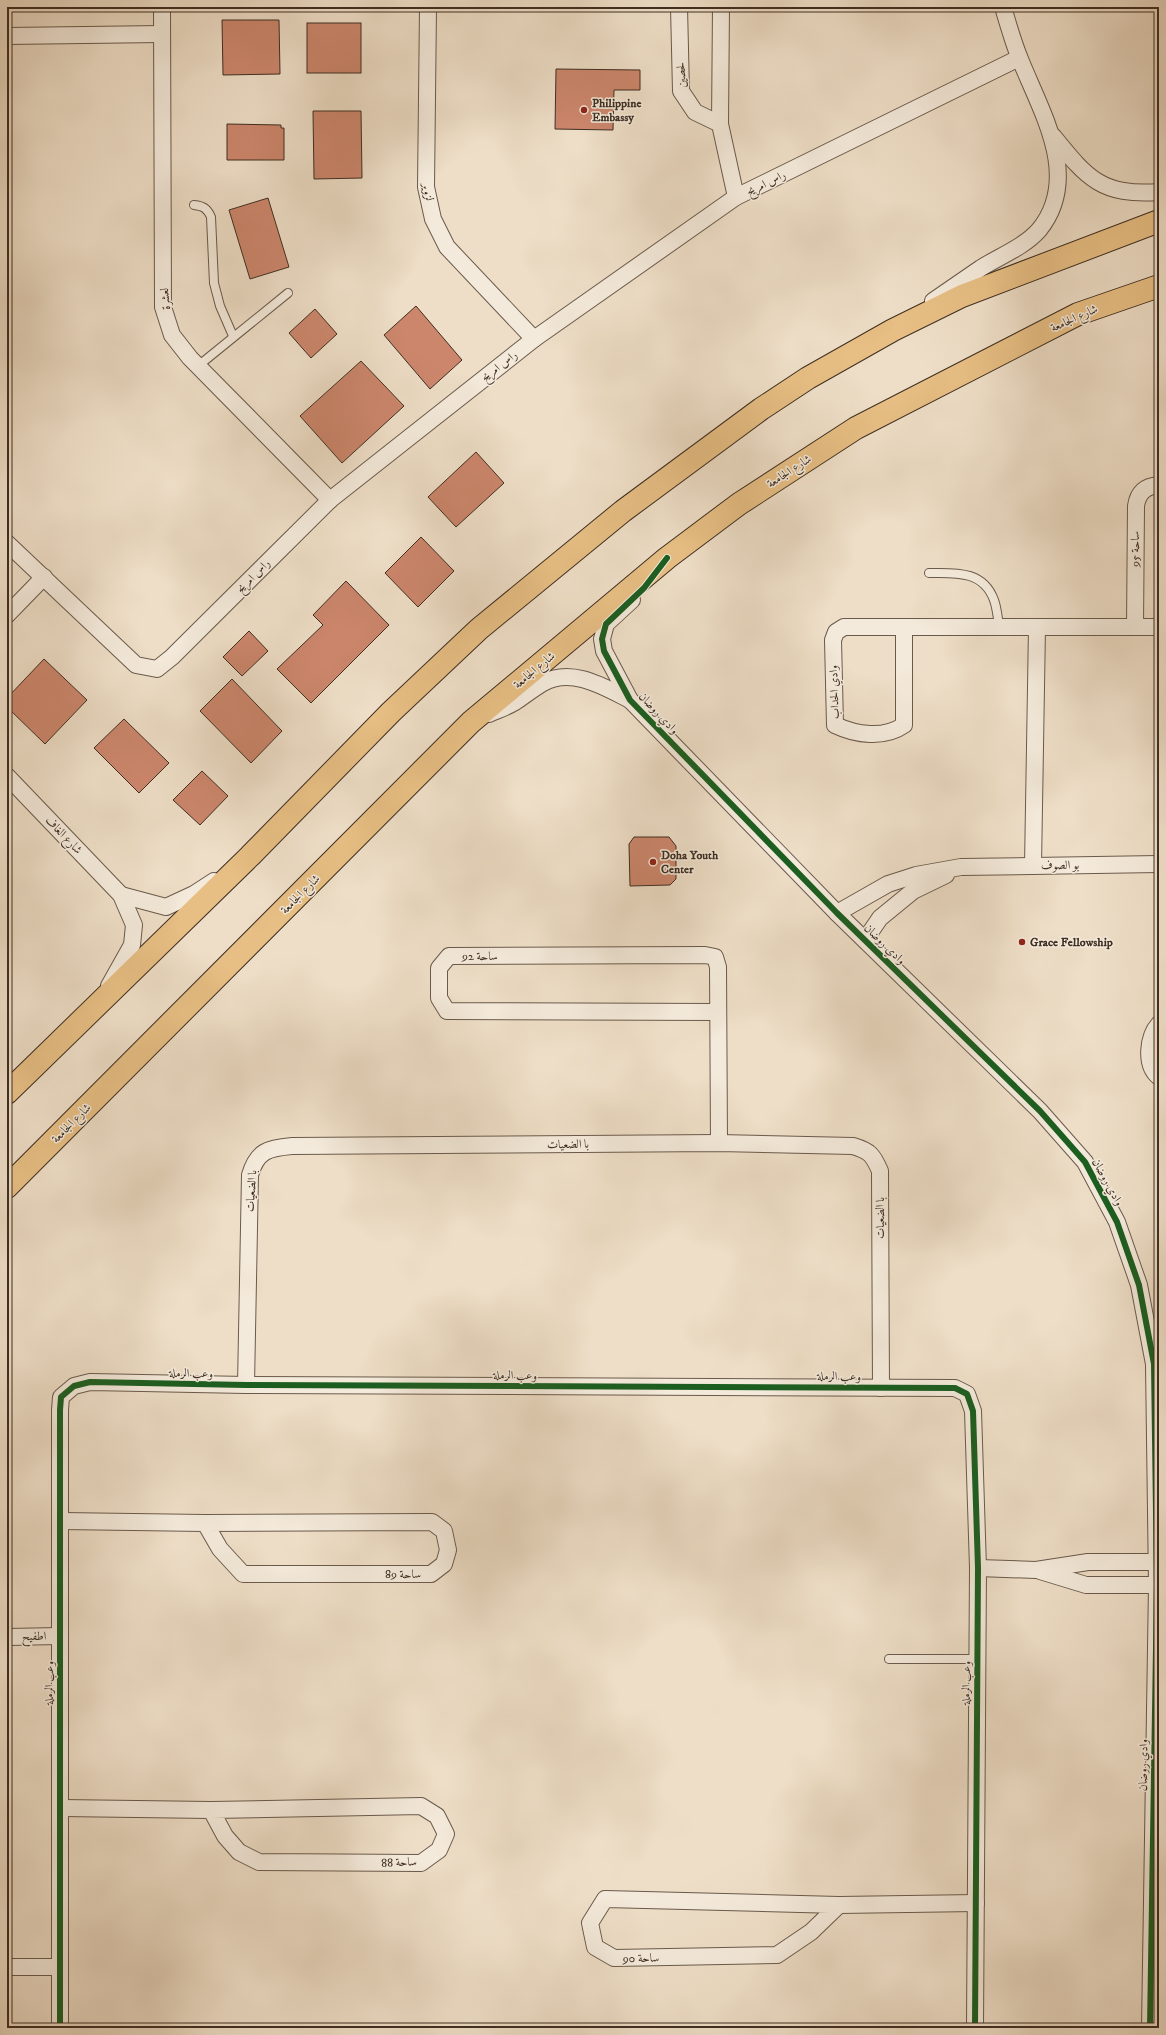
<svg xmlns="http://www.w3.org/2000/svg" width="1166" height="2035" viewBox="0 0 1166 2035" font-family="'IM FELL DW Pica',Amiri,serif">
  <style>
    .building { fill: #cc866c; stroke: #3e2e22 }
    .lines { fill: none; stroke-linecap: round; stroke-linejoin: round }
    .lane-casing { stroke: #6a5a4b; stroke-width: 10 }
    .street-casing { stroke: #6a5a4b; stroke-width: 18 }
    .primary-casing { stroke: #3e2e22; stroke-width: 24 }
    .lane { stroke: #f4eadb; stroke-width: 8 }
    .street { stroke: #f4eadb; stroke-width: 16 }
    .primary { stroke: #e7bf84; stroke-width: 22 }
    .cycleway-casing { stroke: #f4eadb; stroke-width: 8 }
    .cycleway { stroke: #1b5e20; stroke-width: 6 }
    .poi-dot { fill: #8f2418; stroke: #f4eadb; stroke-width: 1.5 }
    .labels { text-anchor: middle; stroke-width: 3; stroke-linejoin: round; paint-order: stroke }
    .street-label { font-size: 12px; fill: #3e2e22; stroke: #f4eadb }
    .poi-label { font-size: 12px; font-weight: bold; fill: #3e2e22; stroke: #f4eadb; text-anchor: start }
  </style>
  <rect width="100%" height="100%" fill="#eedec7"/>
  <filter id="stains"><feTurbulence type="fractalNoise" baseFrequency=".005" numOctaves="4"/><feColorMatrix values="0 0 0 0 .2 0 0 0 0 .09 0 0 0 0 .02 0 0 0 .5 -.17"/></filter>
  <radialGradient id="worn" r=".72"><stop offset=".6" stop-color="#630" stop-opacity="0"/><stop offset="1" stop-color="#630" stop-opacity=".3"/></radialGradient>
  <g class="building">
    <path d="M222,20h57l1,54 -57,1z"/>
    <rect x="307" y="23" width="54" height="50"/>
    <path d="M556,69l84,1v20h-26l-1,40 -58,-1z"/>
    <path d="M313,111h48l1,67 -48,1z"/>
    <path d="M227,124l54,1v3h3v32h-57z"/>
    <path d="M268,198l21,69 -39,12 -21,-69z"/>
    <path d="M416,306l46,54 -32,29 -46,-54z"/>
    <path d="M315,309l22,25 -26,24 -22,-25z"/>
    <path d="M361,361l43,45 -62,57 -42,-47z"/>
    <path d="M476,452l28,31 -48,44 -28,-30z"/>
    <path d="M421,537l33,34 -36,36 -33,-34z"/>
    <path d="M346,581l43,44 -78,78 -34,-34 46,-44 -10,-10z"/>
    <path d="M249,631l19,20 -26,25 -19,-19z"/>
    <path d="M44,659l43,41 -42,44 -38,-37v-9z"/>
    <path d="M232,679l50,52 -31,32 -51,-52z"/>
    <path d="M124,719l45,44 -30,30 -45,-45z"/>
    <path d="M202,771l26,25 -28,29 -27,-25z"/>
    <path d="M634,837h35l7,9v33l-6,6 -40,1 -1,-42z"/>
  </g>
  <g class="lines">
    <defs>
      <g id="lane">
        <path d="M194,205c9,1 13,3 17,12l3,66 6,23 13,30"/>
        <path d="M198,366l90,-73"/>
        <path d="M929,573c26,0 54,-3 65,27 3,8 4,19 5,27"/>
        <path d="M889,1659h88"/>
      </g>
      <g id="street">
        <path d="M162,7l1,300 9,28 18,23 140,142"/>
        <path d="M428,7l-2,180 7,32 14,28 87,92"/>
        <path d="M679,7l2,84 14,21 25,12"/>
        <path d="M721,7l-1,117 16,73"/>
        <path d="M7,36l155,-2"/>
        <path d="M1053,136c34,42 48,60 106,56"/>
        <path d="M933,301c16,-11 32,-22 48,-33 19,-12 43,-21 58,-38 43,-53 2,-118 -19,-171 -7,-17 -12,-35 -17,-52"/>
        <path d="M7,543l129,122 21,4 15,-12 158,-157 204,-161 202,-142 283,-139"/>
        <path d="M632,600l-26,24 -4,15 2,12 26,49 207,213 203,198 45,51 32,60 22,63 15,79 3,221 -7,443"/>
        <path d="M7,615l37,-38"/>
        <path d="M904,627v98c-20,14 -48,10 -69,0l-2,-85 3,-8 8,-5h315"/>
        <path d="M1135,627l1,-121c2,-14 10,-20 23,-21"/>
        <path d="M489,714c9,-4 18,-7 26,-12 9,-6 18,-13 28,-19 29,-16 61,4 87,17"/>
        <path d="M7,776l114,119 13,30 -2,20 -23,41"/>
        <path d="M1033,866l4,-239"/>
        <path d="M121,895l45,12 28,-13 20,-13"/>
        <path d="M837,913l51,-29 28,-9 45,-8 198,-3"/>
        <path d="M865,940l15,-22 33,-27 33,-16"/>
        <path d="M718,1012l-271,-1 -8,-13v-30l10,-12 256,-1 10,2 3,10 1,176"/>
        <path d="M1159,1024c-11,12 -15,41 0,53"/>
        <path d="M246,1385l4,-210c7,-24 18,-27 42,-29l427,-3 134,3c17,5 20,9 27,25l1,217"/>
        <path d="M61,1521l144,2 227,-1 12,9 4,19 -4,14 -13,10h-188l-23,-25 -15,-26"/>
        <path d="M978,1568l58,2 52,-8h68"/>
        <path d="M1040,1571l46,14h71"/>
        <path d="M7,1637l53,-1"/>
        <path d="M61,1808l150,2 210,-4 16,10 9,18 -7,16 -18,13 -162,-1 -20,-10 -14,-16 -14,-26"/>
        <path d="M839,1905l-28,27 -34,23 -163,3 -19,-11 -5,-24 15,-24 234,6 137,-2"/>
        <path d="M7,1967h53"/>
        <path d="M60,2028v-618l1,-13 13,-11 16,-4 156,3 709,3 12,6 6,17 5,157 -3,460"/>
      </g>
      <g id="primary">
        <path d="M7,1093l243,-237 141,-144 88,-83 144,-118 138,-102 47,-31 85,-48 69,-34 197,-75"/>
        <path d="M7,1187l464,-465 196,-164 72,-54 117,-76 222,-114 81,-28"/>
      </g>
    </defs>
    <use href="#lane" class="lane-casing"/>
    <use href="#street" class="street-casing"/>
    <use href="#primary" class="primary-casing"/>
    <use href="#lane" class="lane"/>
    <use href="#street" class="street"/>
    <use href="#primary" class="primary"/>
    <defs>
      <g id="cycleway">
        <path d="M667,558l-23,30 -38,36 -4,15 2,12 26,49 207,213 203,198 45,51 32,60 22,63 15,79 3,221 -7,443"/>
        <path d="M60,2028v-618l1,-13 13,-11 16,-4 156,3 709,3 12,6 6,17 5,157 -3,460"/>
      </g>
    </defs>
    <use href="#cycleway" class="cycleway-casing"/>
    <use href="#cycleway" class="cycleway"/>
  </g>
  <g class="poi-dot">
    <circle cx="584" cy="110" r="4"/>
    <circle cx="653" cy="862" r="4"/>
    <circle cx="1022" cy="942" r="4"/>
  </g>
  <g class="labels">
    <g class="street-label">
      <text transform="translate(681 75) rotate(-93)" y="4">لحصين</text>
      <text transform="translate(766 183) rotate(-26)" y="4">راس امريح</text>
      <text transform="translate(428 192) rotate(82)" y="4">لزوير</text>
      <text transform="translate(165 299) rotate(-95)" y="4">لعشرة</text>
      <text transform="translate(1074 318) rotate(-24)" y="4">شارع الجامعة</text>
      <text transform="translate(499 366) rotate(-38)" y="4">راس امريح</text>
      <text transform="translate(789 471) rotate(-33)" y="4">شارع الجامعة</text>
      <text transform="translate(1135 549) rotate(-90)" y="4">ساحة 95</text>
      <text transform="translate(253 576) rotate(-45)" y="4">راس امريح</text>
      <text transform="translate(534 670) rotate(-40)" y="4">شارع الجامعة</text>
      <text transform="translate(834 692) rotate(-92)" y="4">وادي الحداب</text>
      <text transform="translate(659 713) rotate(47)" y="4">وادي روضان</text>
      <text transform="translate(64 835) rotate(46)" y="4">شارع الغاف</text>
      <text transform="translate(1060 865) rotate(-1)" y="4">بو الصوف</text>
      <text transform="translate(300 894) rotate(-45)" y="4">شارع الجامعة</text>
      <text transform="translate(885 944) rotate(44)" y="4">وادي روضان</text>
      <text x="480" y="960">ساحة 92</text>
      <text transform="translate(71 1123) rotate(-45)" y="4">شارع الجامعة</text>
      <text transform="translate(568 1144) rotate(-1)" y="4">با الضعيات</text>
      <text transform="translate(1108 1182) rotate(61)" y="4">وادي روضان</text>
      <text transform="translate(251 1191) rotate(-86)" y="4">با الضعيات</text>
      <text transform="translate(880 1218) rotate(-90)" y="4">با الضعيات</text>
      <text x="191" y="1377">وعب الرملة</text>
      <text x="515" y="1379">وعب الرملة</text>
      <text x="839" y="1380">وعب الرملة</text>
      <text x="403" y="1578">ساحة 89</text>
      <text transform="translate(34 1636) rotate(-1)" y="4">اطفيح</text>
      <text transform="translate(49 1683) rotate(-90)" y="4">وعب الرملة</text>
      <text transform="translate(966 1683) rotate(-90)" y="4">وعب الرملة</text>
      <text transform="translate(1143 1765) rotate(-89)" y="4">وادي روضان</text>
      <text transform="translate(399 1862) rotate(-2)" y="4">ساحة 88</text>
      <text transform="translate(641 1958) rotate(-1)" y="4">ساحة 90</text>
    </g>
    <g class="poi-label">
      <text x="592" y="107">Philippine<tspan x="592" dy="14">Embassy</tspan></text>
      <text x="661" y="859">Doha Youth<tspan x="661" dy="14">Center</tspan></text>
      <text x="1030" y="946">Grace Fellowship</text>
    </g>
  </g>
  <rect width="1166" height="2035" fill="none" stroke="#eedec7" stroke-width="24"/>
  <rect x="8" y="8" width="1150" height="2019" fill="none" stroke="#3e2e22" stroke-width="2"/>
  <rect x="12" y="12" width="1142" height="2011" fill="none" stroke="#3e2e22"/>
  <rect width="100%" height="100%" filter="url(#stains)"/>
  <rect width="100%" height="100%" fill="url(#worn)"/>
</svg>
